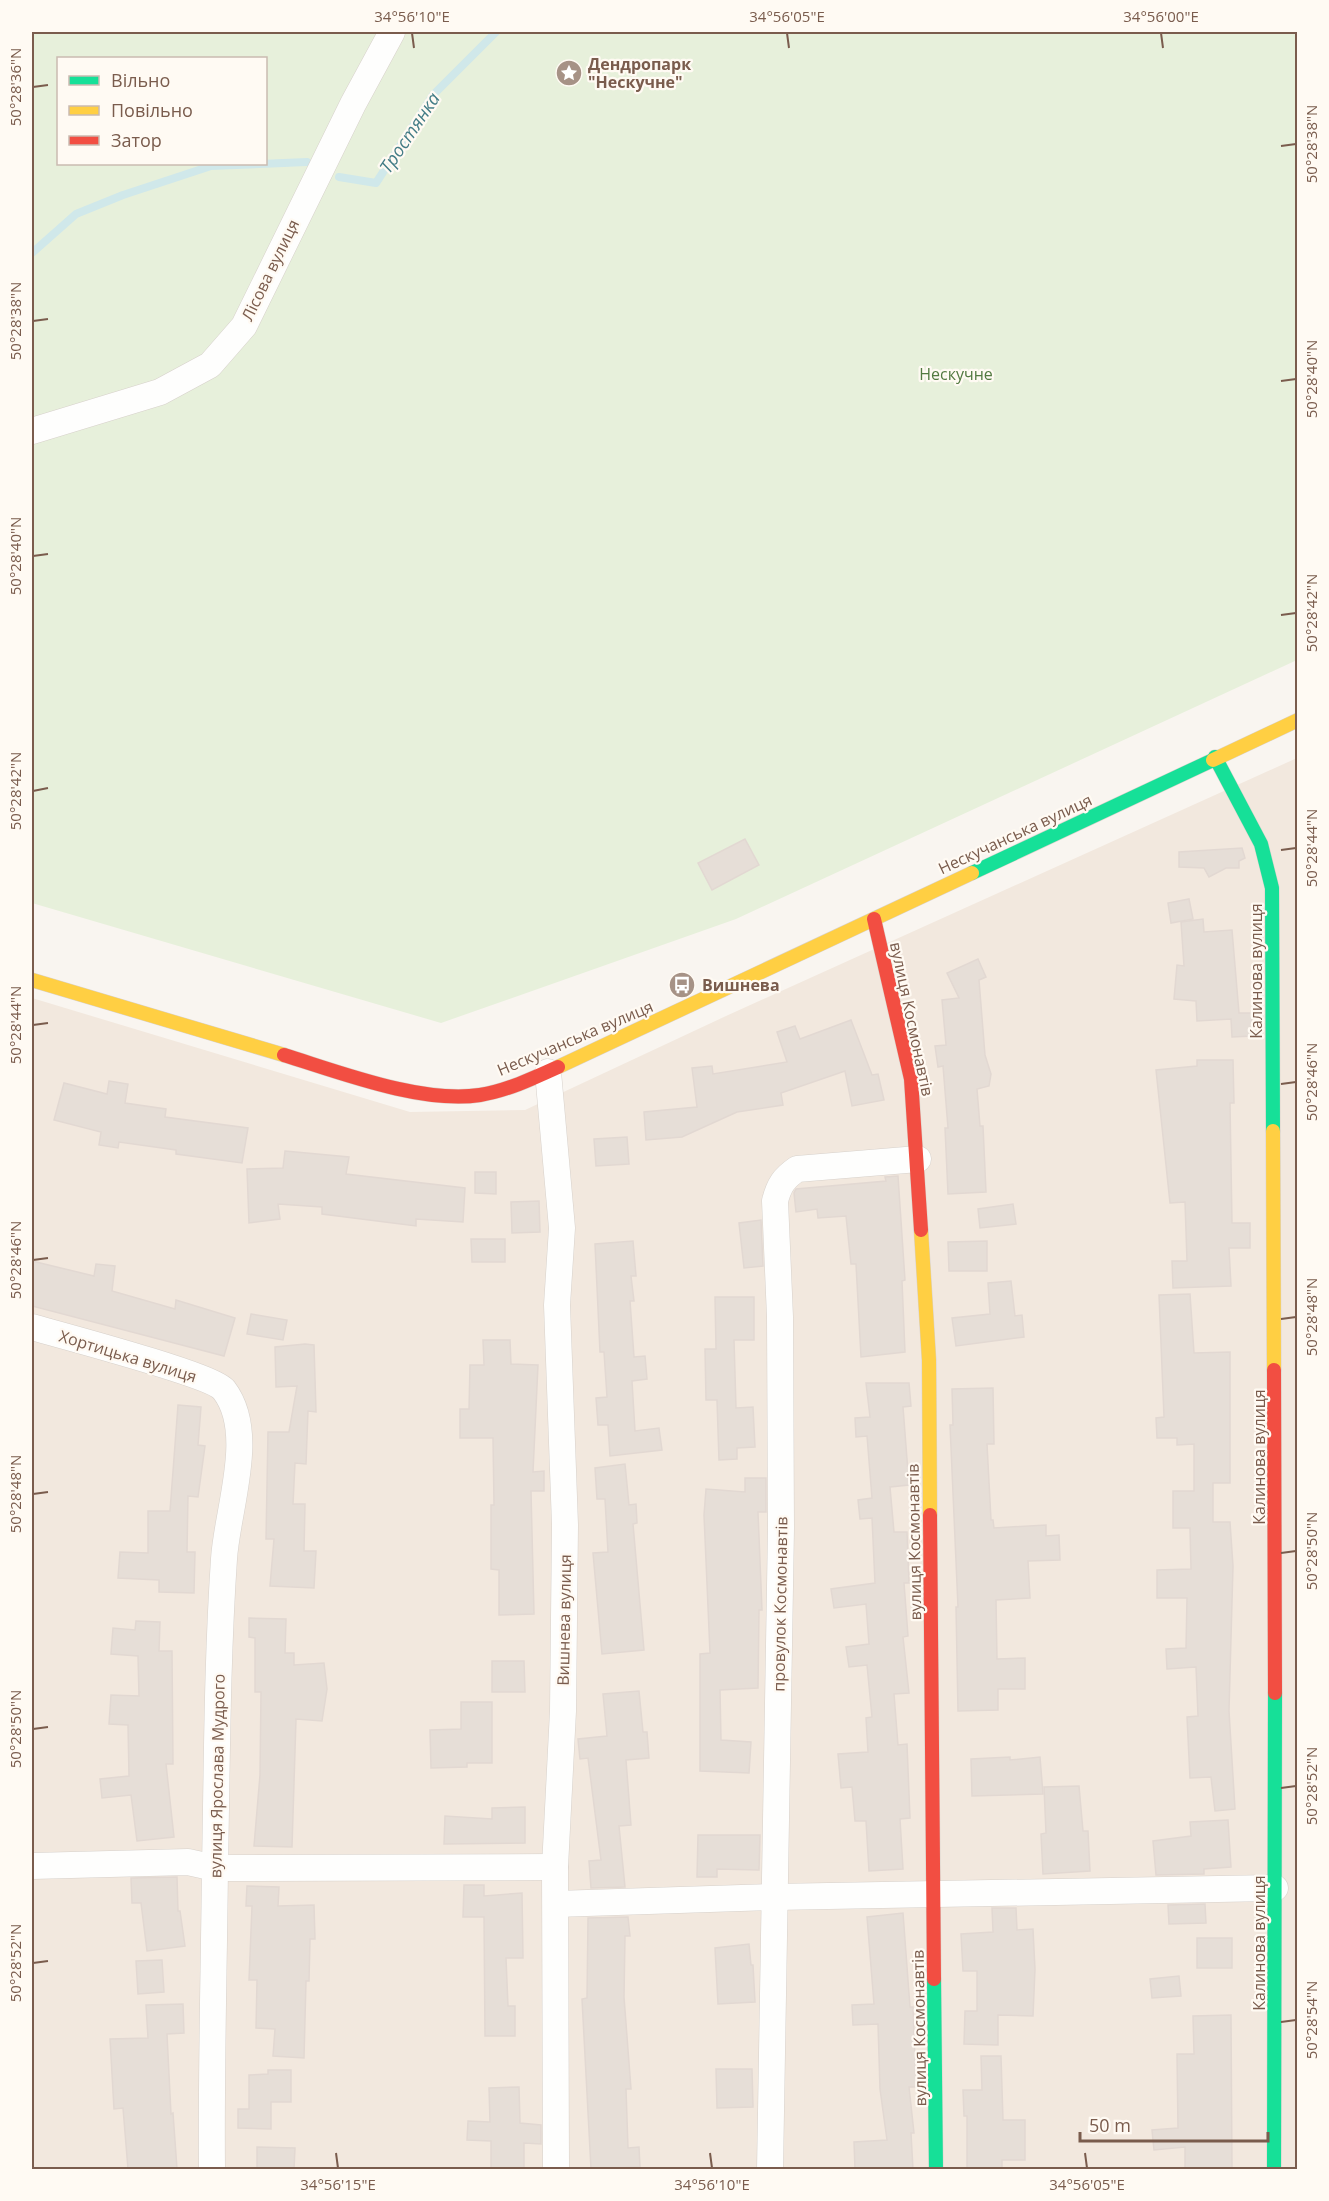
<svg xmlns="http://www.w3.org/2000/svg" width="1329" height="2201" viewBox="0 0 1329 2201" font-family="'Open Sans',sans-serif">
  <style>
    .residential { fill: #f2e8de }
    .green { fill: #e7f0db; fill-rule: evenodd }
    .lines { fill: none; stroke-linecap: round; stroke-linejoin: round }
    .stream { stroke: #d0e8ea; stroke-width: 8 }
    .building { fill: #e6ded7; stroke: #e2d8d2; stroke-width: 1.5 }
    .street-casing { stroke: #d7d1cb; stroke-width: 27 }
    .fast-casing { stroke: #d9d2cb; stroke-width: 15 }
    .slow-casing { stroke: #d9d2cb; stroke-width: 15 }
    .jam-casing { stroke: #d9d2cb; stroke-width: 15 }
    .street { stroke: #fefefd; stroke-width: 26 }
    .fast { stroke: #16e098; stroke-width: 14 }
    .slow { stroke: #ffcf43; stroke-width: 14 }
    .jam { stroke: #f24e42; stroke-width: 14 }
    .ticks { fill: none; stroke: #7a5c4d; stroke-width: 2 }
    .labels { text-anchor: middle; stroke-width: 4.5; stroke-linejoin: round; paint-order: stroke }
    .poi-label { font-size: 16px; font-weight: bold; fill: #7a5c4d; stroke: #fffaf3; text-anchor: start }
    .street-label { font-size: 16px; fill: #7a5c4d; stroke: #fffaf3 }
    .park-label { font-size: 16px; fill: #537a41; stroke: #fffaf3 }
    .water-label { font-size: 18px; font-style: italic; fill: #437c86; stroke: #fffaf3 }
    .neatline { fill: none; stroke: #7a5c4d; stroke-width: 2 }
    .ticks-label { font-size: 15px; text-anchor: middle; fill: #7a5c4d }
  </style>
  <rect width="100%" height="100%" fill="#f9f5f0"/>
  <path class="residential" d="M1297,758v1411h-1265v-1171l378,114 115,-2 201,-94z"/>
  <path class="green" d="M32,32h1265v628l-561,259 -295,104 -409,-120zM58,58h208v106h-208z"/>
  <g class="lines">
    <g class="stream">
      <path d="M339,177l37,6 57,-88 63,-63"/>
      <path d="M32,253l44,-39 47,-19 88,-29 96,-4"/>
    </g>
  </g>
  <g class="building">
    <path d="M745,839l14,26 -47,25 -14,-27z"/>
    <path d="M1242,848l3,10 -6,3v7h-13l-17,9 -5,-9 -25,-1v-15z"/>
    <path d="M1189,899l4,20 -22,4 -3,-20z"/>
    <path d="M1203,919l1,13 28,-2 7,83h13l1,23 -21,1 -1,-18 -34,2 -1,-20 -22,-2 3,-34 7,1 -3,-44z"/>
    <path d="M978,959l8,18 -7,3 6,75 6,19 -2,12 -12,3 3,37h3l3,66 -38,2 -3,-66h3l-5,-62 -5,1 -3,-21 11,-1 -4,-45 17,-2 -12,-25z"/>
    <path d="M851,1020l21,55 6,-1 6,26 -32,6 -7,-35 -64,22 2,12 -46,7 -55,25 -36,3 -2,-28 53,-5 -5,-39 20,-2 1,8 74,-12 -10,-30 18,-6 5,13z"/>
    <path d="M1197,1060h36l1,43h-4l2,120h18v25h-21l2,38 -58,2 -1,-27h15l-2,-59 -15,1 -14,-133 41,-4z"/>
    <path d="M109,1081l19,3 -3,19 41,6 -1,8 83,11 -6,35 -66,-9v-4l-57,-8 -1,6 -19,-3 2,-13 -47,-12 10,-37 43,11z"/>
    <path d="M627,1137l2,27 -33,2 -2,-27z"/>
    <path d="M285,1151l64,6 -3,17 119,14 -2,34 -47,-3v7l-94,-12v-7l-44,-3 2,15 -31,4 -2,-54 36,-1z"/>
    <path d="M475,1172h21v22l-21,-1z"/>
    <path d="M898,1176l7,104 -3,1 3,71 -44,5 -5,-93h-5l-5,-48 -28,2 -1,-9 -21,3 -2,-19 2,-4 90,-8 -1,-4z"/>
    <path d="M539,1201l1,31 -28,1 -1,-31z"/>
    <path d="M1013,1204l3,20 -36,4 -2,-19z"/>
    <path d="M761,1220l2,46 -19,2 -5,-45z"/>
    <path d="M471,1239h34v23h-33z"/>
    <path d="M633,1241l3,35h-5l3,25h-4l4,56 11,-1 2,23 -15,2 3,50 24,-3 3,22 -52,6 -2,-31h-10l-2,-27 11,-1 -3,-45h-4l-5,-108z"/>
    <path d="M987,1241v30h-38l-1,-29z"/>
    <path d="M32,1261l62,15 2,-12 19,2 -3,25 63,18 1,-9 59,18 -11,38 -192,-50z"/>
    <path d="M1011,1281l4,35 7,-1 2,22 -68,9 -4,-28 38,-4 -2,-31z"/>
    <path d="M1190,1294l4,59 36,-1v131h-17v39h17l3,44 -4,145 6,98 -20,2 -4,-34 -21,1 -3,-61 11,-1 -2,-49 -29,2 -1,-20 20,-1 1,-50h-30v-28l34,-1 -1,-41h-17v-37h21v-47l-17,1v-7h-20l-1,-20 8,-1 -5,-122z"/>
    <path d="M715,1297h39v43h-20l2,68 17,-1 2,40 -18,1v11l-18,1 -2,-60h-11l-1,-51h11z"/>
    <path d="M251,1314l36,6 -4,20 -36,-6z"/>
    <path d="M483,1340h27l1,24 27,1 -5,107 11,-1v20h-13l3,123 -35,1v-45l-8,-1v-64h3l-1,-67h-33v-29h9l1,-44h14z"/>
    <path d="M305,1344l9,1 2,67 -8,-1 -2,53 -11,-1 -2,41h12l-1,47h12l-2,37 -44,-2 4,-47h-8l2,-107h21l8,-46 -21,1 -1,-40z"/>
    <path d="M866,1383h43l2,23 -8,1 6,78 -19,2 4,45h13l2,51h-5l4,53 -5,1 6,56 -15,1 4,51 9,-1 3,74 -10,1 3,50 -34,2 -3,-50h-11l-3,-34 -11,1 -3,-34 30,-2 -2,-34 6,-1 -5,-52 -18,2 -3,-20 23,-3 -3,-40 -32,4 -3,-19 44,-6 -3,-65 -12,1 -2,-19 14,-2 -5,-62 -11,1 -1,-19 15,-1z"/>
    <path d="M993,1388l1,56h-7l4,76h2l1,8 52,-3v11l13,-1 1,25 -32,1 2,37 -34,2 1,59 28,-1v31h-27v21l-40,1 -2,-104h2l-8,-182h3l-1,-36z"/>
    <path d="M178,1405l23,2 -3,38 7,1 -7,51 -10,-1 -1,56h8l-1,41 -35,-1v-12l-41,-2 2,-26 28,1v-42h22z"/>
    <path d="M625,1464l4,41 7,-1 1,19 -4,1 11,126 -42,4 -9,-101 15,-1 -3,-53h-8l-2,-31z"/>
    <path d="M745,1478h21v34h-8l4,98h-3l-1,78 -38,2 1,50 30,2 -2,31 -49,-2v-117l10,-1 -6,-138 2,-26 39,3z"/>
    <path d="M249,1618l37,1 -1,34h9v12l30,-2 3,26 -5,32 -26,-2 -4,128 -38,-1 6,-71 1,-83h-6v-54l-6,-1z"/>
    <path d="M136,1621l24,1 -1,29h13l1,113h-7l8,73 -37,4 -6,-46 -29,3 -2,-19 29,-3 -1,-51 -19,-1 2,-29 28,1 -1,-40 -27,-2 2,-26 22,2z"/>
    <path d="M492,1661h32l1,31h-33z"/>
    <path d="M639,1691l4,41h4l2,26 -23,2 5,65 -12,1 6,61 -34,1 -2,-27 12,-1 -13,-102 -8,1 -2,-20 29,-3 -4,-42z"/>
    <path d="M461,1702h31v61h-25v4l-36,1 -1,-38 31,-1z"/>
    <path d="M1010,1757v3l30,-3 3,37 -71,2 -1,-37z"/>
    <path d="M1079,1786l4,45h5l2,40 -47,3 -2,-40 5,-1 -2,-46z"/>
    <path d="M525,1807v36l-81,1 1,-28 47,3v-11z"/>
    <path d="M1228,1820l3,47 -27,2v5l-48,1 -3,-34 38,-5 -1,-14z"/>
    <path d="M698,1835h62l-1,35 -42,-1v8h-20z"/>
    <path d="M177,1877l1,34h2l5,35 -38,5 -6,-48h-9l-1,-25z"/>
    <path d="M464,1885h20v11l38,-3 1,65h-17l2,48h7v30h-30l-1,-119h-21z"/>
    <path d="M247,1886l32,1 -1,19 36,-1 1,34h-5l-1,42h-3l-2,77 -31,-2 2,-27 -19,-1 1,-48h-8l3,-74h-6z"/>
    <path d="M1205,1904l1,19 -37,1 -1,-19z"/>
    <path d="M992,1908h24l1,22 16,-1 2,40 -2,47 -35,-1v30l-34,-1 1,-33h12v-40h-14l-2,-37 32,-2z"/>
    <path d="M903,1913l7,94h3l3,80h-7l5,46h-3l2,36h-58l-1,-27 33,-2 -7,-51 -2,-65 -25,1 -1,-20 22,-1 -7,-87z"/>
    <path d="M628,1917l2,19h-5l-1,61 7,92h-5l2,59 11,-1 1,20 -49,2 -9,-170 5,-1 1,-80z"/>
    <rect x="1197" y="1938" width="35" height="30"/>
    <path d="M749,1944l2,21h2l2,37 -37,2 -3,-56z"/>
    <path d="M162,1960l2,32 -26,2 -2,-33z"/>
    <path d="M1179,1976l2,20 -29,2 -2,-19z"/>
    <path d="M183,2004l1,29 -17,1 4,80 2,-1 4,56h-49l-5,-61 -9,1 -4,-70 38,-1 -2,-33z"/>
    <path d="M1231,2015l1,154h-47v-22l-31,3 -2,-20 26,-2 -1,-74h17l-1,-38z"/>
    <path d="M981,2056h20l2,64h22v40h-23v9h-35v-53h-3l-1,-26h19z"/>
    <path d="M716,2069h36l1,38 -36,1z"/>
    <path d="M268,2070h23v32h-20v27l-33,-1v-19h11v-34l19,-1z"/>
    <path d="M519,2087l1,36 21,2v19l-17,-1v26h-33v-28l-24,-1 1,-19 22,1 -1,-34z"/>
    <path d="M257,2147l38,1 -1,21h-37z"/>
  </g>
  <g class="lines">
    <defs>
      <g id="street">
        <path d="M32,431l128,-39 50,-27 34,-39 109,-222 39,-72"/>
        <path d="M548,1072l14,156 -5,77 8,220 -2,186 -8,156 1,303"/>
        <path d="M32,1327c28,8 180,48 192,63 33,43 3,119 0,169 -7,103 -7,205 -9,308 -1,101 -4,201 -3,303"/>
        <path d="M32,1866l156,-4 27,6 340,-1"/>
        <path d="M556,1904l218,-7 501,-9"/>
        <path d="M770,2170l11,-642 -1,-211 -5,-116c4,-16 9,-23 22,-32l121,-10"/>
      </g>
      <g id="fast">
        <path d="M1215,757l46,87 11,44 1,243"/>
        <path d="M972,873l241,-113"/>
        <path d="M934,1979l2,191"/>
        <path d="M1274,2170l1,-477"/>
      </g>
      <g id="slow">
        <path d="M1213,760l85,-40"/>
        <path d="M32,980l252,75"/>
        <path d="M558,1067l414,-194"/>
        <path d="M1273,1131l1,239"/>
        <path d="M921,1230l8,130 1,155"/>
      </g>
      <g id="jam">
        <path d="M874,919l37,160 10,151"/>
        <path d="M284,1055c55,17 138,49 196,40 26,-4 54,-17 78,-28"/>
        <path d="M1274,1370l1,323"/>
        <path d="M930,1515l4,464"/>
      </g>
    </defs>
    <use href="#street" class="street-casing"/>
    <use href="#fast" class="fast-casing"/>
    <use href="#slow" class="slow-casing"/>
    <use href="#jam" class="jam-casing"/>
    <use href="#street" class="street"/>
    <use href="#fast" class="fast"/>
    <use href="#slow" class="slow"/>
    <use href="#jam" class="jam"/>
  </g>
  <path class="ticks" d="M412,33l2,15M787,33l2,15M1161,33l2,15M33,87l15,-2M1281,146l15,-2M33,321l15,-2M1281,381l15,-2M33,556l15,-2M1281,615l15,-2M33,791l15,-3M1281,850l15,-2M33,1025l15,-2M1281,1084l15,-2M33,1260l15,-2M1281,1319l15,-2M33,1494l15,-2M1281,1553l15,-2M33,1729l15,-2M1281,1788l15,-2M33,1963l15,-2M1281,2022l15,-2M336,2153l2,15M710,2153l2,15M1085,2153l2,15"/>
  <defs>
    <symbol id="sight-disc" viewBox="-11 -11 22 22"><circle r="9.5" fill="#a69286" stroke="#fffaf3"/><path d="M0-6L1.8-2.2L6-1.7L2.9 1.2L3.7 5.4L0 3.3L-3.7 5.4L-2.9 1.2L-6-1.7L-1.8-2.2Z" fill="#fff"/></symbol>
    <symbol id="bus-disc" viewBox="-11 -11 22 22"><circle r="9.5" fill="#a69286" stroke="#fffaf3"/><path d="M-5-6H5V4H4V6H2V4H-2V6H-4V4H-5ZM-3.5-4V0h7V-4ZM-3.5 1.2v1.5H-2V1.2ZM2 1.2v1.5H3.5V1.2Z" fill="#fff"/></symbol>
  </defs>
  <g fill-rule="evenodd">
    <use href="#sight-disc" x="554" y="58" width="30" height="30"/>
    <use href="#bus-disc" x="667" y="970" width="30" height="30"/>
  </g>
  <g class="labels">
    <g class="poi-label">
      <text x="588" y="70">Дендропарк<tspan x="588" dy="18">"Нескучне"</tspan></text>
      <text x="702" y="991">Вишнева</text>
    </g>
    <g class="street-label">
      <text transform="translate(270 270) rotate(-64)" y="6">Лісова вулиця</text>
      <text transform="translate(1015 834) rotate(-25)" y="6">Нескучанська вулиця</text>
      <text transform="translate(1256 971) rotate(-90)" y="6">Калинова вулиця</text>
      <text transform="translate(912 1019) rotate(78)" y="6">вулиця Космонавтів</text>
      <text transform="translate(575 1038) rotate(-23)" y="6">Нескучанська вулиця</text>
      <text transform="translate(128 1356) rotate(17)" y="6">Хортицька вулиця</text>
      <text transform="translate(1259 1457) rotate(-90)" y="6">Калинова вулиця</text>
      <text transform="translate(914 1542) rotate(-91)" y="6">вулиця Космонавтів</text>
      <text transform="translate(780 1604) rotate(-89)" y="6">провулок Космонавтів</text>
      <text transform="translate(564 1620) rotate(-89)" y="6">Вишнева вулиця</text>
      <text transform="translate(217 1776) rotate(-89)" y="6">вулиця Ярослава Мудрого</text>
      <text transform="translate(1259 1943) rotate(-90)" y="6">Калинова вулиця</text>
      <text transform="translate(919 2028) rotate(-91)" y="6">вулиця Космонавтів</text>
    </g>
    <g class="park-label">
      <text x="956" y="380">Нескучне</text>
    </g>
    <g class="water-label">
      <text transform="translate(410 133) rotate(-56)" y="6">Тростянка</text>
    </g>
  </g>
  <rect width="1329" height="2201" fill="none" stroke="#fffaf3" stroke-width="66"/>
  <rect x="57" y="57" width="210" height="108" fill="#fffaf3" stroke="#cabbb1" stroke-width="1.5"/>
  <rect x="69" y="76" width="30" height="9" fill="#16e098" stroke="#cabbb1" stroke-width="1.5"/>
  <text x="111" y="87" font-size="18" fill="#7a5c4d">Вільно</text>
  <rect x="69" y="106" width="30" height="9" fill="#ffcf43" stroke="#cabbb1" stroke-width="1.5"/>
  <text x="111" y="117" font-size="18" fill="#7a5c4d">Повільно</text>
  <rect x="69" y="136" width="30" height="9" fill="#f24e42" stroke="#cabbb1" stroke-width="1.5"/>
  <text x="111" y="147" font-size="18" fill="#7a5c4d">Затор</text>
  <path d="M1080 2132v9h188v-9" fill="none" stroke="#7a5c4d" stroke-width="3"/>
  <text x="1089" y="2132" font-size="18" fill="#7a5c4d" stroke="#fffaf3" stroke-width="4.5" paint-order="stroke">50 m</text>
  <rect x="33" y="33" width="1263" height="2135" class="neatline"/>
  <g class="ticks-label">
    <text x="412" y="22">34°56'10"E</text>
    <text x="787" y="22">34°56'05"E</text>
    <text x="1161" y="22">34°56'00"E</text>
    <text transform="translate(16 87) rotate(-90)" y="5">50°28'36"N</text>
    <text transform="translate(1312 144) rotate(-90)" y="5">50°28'38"N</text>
    <text transform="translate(16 321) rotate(-90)" y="5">50°28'38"N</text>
    <text transform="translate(1312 379) rotate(-90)" y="5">50°28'40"N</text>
    <text transform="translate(16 556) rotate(-90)" y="5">50°28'40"N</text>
    <text transform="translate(1312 613) rotate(-90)" y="5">50°28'42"N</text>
    <text transform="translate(16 791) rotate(-90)" y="5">50°28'42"N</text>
    <text transform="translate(1312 848) rotate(-90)" y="5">50°28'44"N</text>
    <text transform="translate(16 1025) rotate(-90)" y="5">50°28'44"N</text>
    <text transform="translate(1312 1082) rotate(-90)" y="5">50°28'46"N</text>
    <text transform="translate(16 1260) rotate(-90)" y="5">50°28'46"N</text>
    <text transform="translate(1312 1317) rotate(-90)" y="5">50°28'48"N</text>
    <text transform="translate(16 1494) rotate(-90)" y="5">50°28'48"N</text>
    <text transform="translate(1312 1551) rotate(-90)" y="5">50°28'50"N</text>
    <text transform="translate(16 1729) rotate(-90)" y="5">50°28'50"N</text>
    <text transform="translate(1312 1786) rotate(-90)" y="5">50°28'52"N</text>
    <text transform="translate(16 1963) rotate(-90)" y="5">50°28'52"N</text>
    <text transform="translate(1312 2020) rotate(-90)" y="5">50°28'54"N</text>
    <text x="338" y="2190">34°56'15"E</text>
    <text x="712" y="2190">34°56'10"E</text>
    <text x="1087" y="2190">34°56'05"E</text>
  </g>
</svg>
